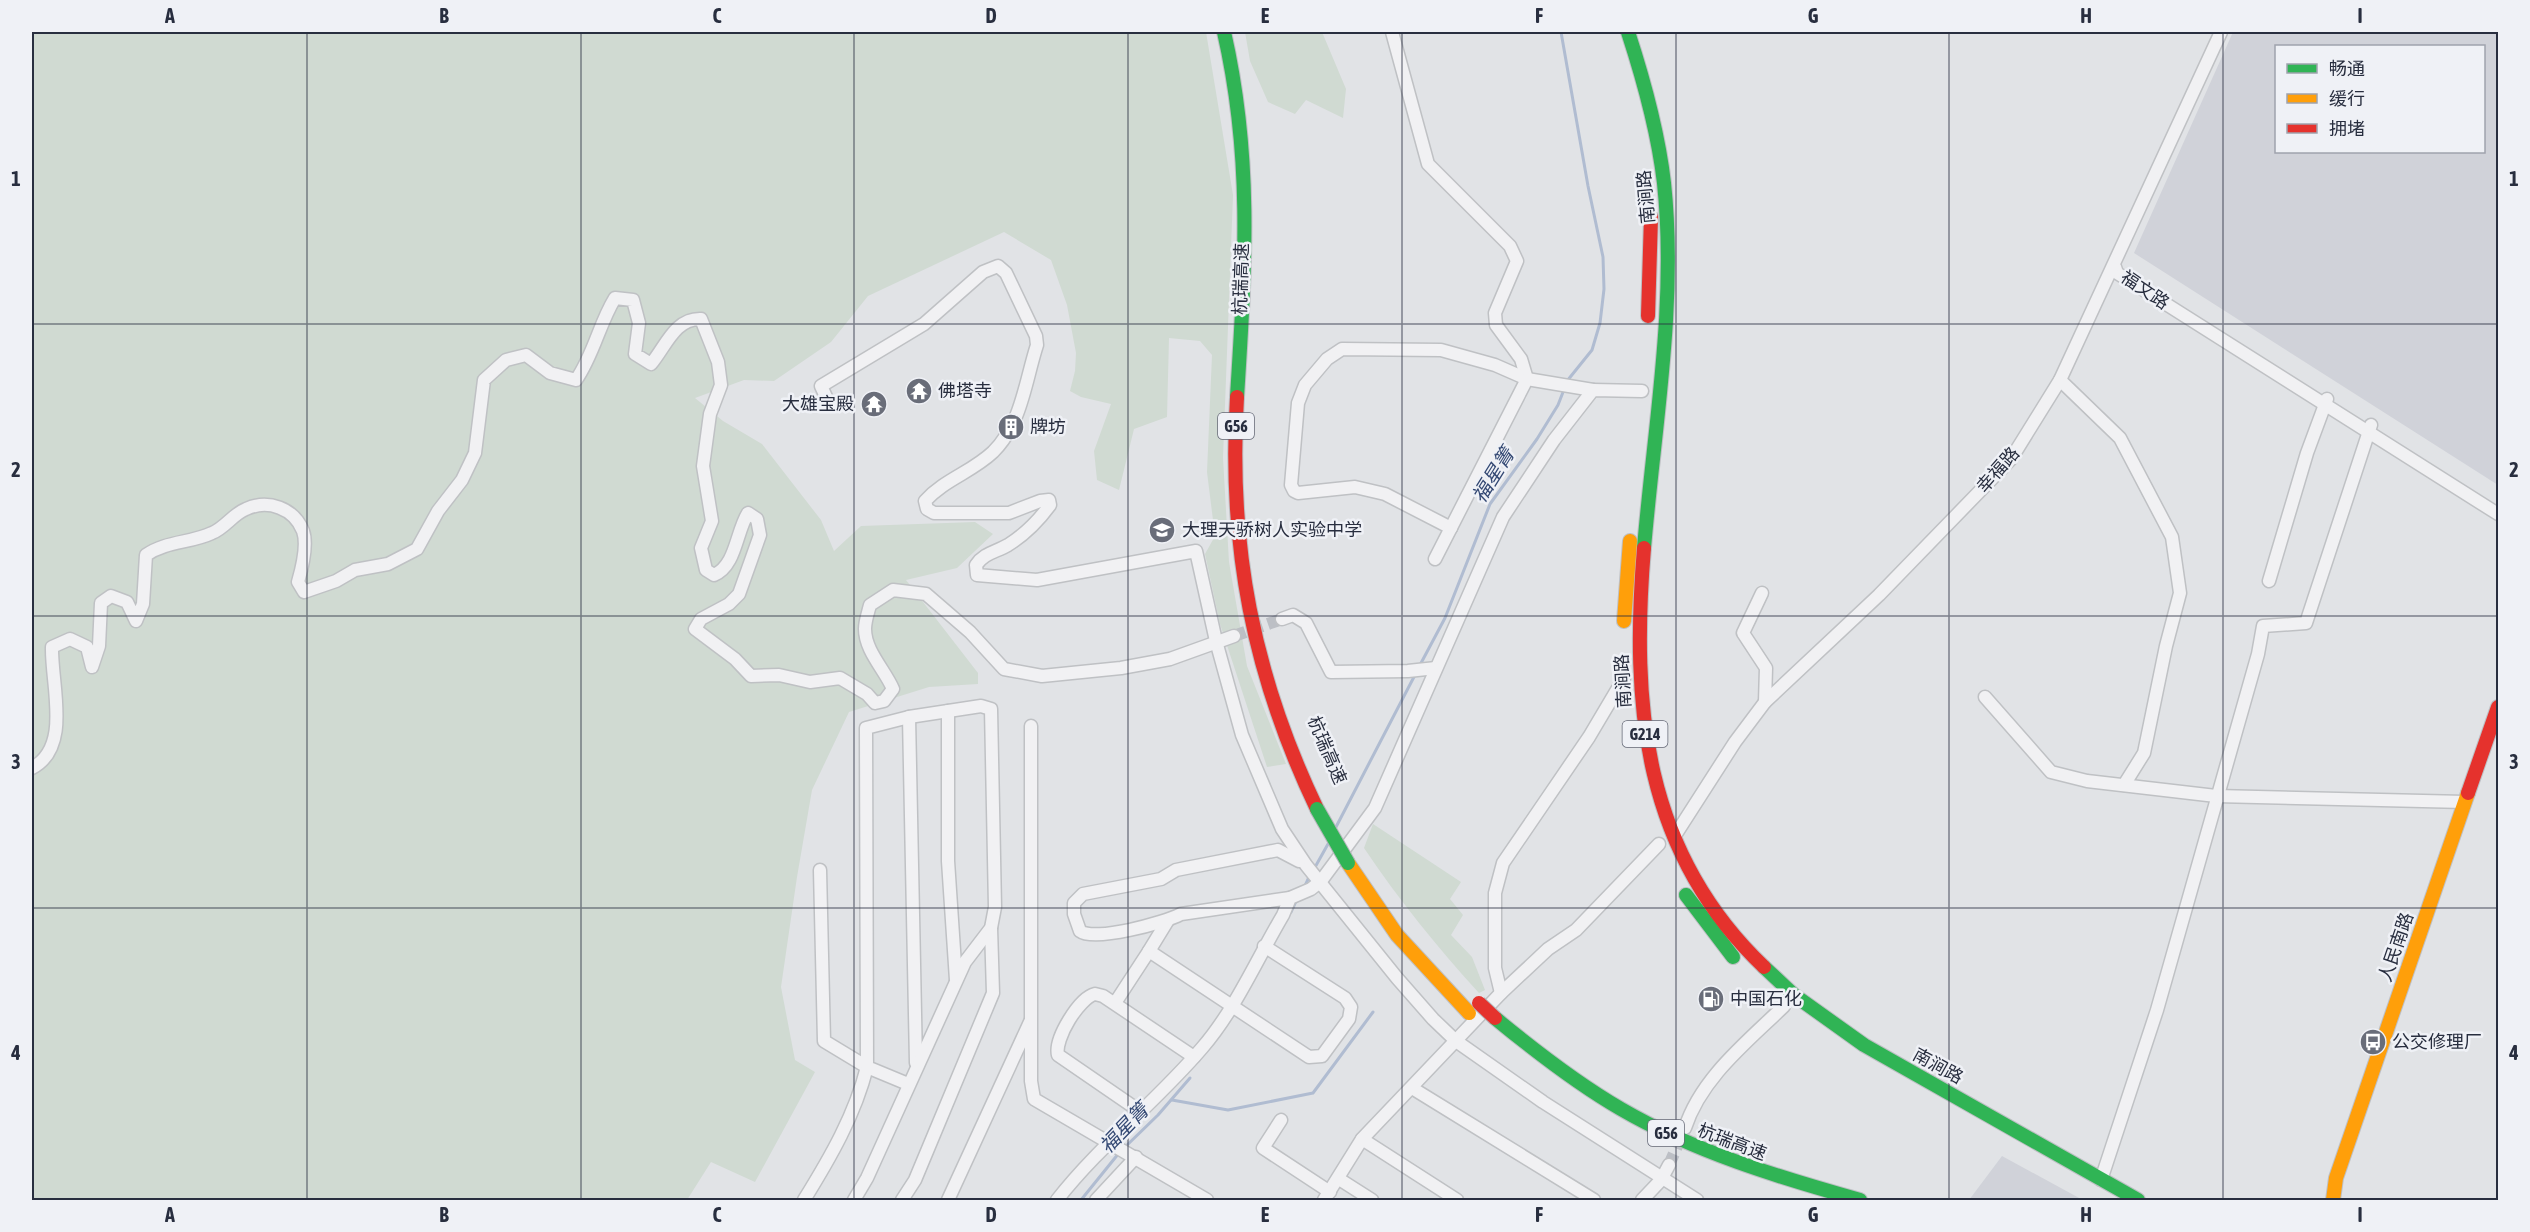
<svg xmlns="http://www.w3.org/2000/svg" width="2530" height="1232" viewBox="0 0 2530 1232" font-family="'Asap Condensed','Noto Sans SC',sans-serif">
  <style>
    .built { fill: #d0d2d9; fill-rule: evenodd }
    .green { fill: #d0dad2 }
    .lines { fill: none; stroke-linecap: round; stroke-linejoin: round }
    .stream { stroke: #b0bcd1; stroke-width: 3 }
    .street-tunnel { stroke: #bcbfc5; stroke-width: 12; stroke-dasharray: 12 6; stroke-linecap: butt }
    .street-casing { stroke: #bfc1c4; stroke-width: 15 }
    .fast-casing { stroke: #bec0c4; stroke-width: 16 }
    .slow-casing { stroke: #bec0c4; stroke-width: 16 }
    .jam-casing { stroke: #bec0c4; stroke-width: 16 }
    .street { stroke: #f1f1f3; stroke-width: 12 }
    .fast { stroke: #30b455; stroke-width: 14 }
    .slow { stroke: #ff9f0a; stroke-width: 14 }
    .jam { stroke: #e5322d; stroke-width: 14 }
    .fast-bridge-casing { stroke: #b4b6bb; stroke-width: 16; stroke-linecap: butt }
    .jam-bridge-casing { stroke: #b4b6bb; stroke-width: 16; stroke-linecap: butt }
    .fast-bridge { stroke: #30b455; stroke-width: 14 }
    .jam-bridge { stroke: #e5322d; stroke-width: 14 }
    .grid { fill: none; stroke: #282e3f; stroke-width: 1.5; stroke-opacity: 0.55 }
    .labels { text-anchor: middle; stroke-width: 5; stroke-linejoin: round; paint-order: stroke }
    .shield { fill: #eff1f6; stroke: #646876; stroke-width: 1.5 }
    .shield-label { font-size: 16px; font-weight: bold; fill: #282e3f }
    .street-label { font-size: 18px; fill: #282e3f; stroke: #eff1f6 }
    .poi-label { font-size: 18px; fill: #282e3f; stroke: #eff1f6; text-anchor: start }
    .water-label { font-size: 20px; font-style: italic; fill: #334873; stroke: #eff1f6 }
    .neatline { fill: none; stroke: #282e3f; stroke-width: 2 }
    .grid-label { font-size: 20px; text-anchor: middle; font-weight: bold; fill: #282e3f }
  </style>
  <rect width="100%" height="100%" fill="#e1e3e6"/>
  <g class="built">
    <path d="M2233,32h265v453l-364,-232zM2276,46h208v106h-208z"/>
    <path d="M2002,1156l79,43 -1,1h-111z"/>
  </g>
  <g class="green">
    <path d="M32,32h1174l27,163 -10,263 6,104 18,104 39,98 -19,3 -47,-143 -15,-70 10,-18 -8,-64 5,-117 -12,-14 -31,-3 -2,79 -33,12 -15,61 -22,-10 -3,-29 17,-47 -30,-7 -11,-6 5,-20 1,-18 -9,-48 -16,-45 -47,-28 -136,64 -37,46 -57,39 -30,-1 -49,18 28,23 39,23 59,76 13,31 27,-25 114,-4 18,12 -36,34 -51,12 72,93v11l-49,3 -80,25 -37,78 -15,87 -16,110 14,73 20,12 -60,110 -44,-20 -24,38h-655z"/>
    <path d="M1245,32h77l24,57 -3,29 -37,-18 -11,14 -27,-12 -18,-41z"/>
    <path d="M1373,824l88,58 -11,17 13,16 -12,20 21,22 13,33 -6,3c-42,-46 -80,-93 -115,-145z"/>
  </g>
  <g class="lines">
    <g class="stream">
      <path d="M1561,32l27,154 15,71 1,32 -4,34 -8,27 -25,31"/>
      <path d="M1420,665l25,-47 45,-114 47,-65 21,-34 7,-18"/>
      <path d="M1336,827l80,-154"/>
      <path d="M1314,869l14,-25"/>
      <path d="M1304,888l6,-13"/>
      <path d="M1291,912l6,-13"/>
      <path d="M1172,1100l56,10 85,-17 60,-81"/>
      <path d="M1123,1149l35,-34 32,-37"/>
      <path d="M1081,1200l38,-47"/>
    </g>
    <g class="street-tunnel">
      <path d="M1234,636l48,-17"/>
      <path d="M1669,1165l13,-30"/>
    </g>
    <defs>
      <g id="street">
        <path d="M1392,32l36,132 82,82 7,15 -22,52 1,12 25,34 6,20"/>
        <path d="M2115,267l2,6 381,241"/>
        <path d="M2060,380l60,58 52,99 8,56 -14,53 -22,107 -20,32"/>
        <path d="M827,399l-6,-13 103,-62 59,-52 15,-6 8,7 30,63 1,9c-12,37 -15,78 -44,107 -21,20 -48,27 -68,49l2,8 7,4h75l31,-12 9,-1 1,5c-11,15 -26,30 -42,40 -12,7 -24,8 -32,20l1,10 60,5 159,-29 20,90 26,94 40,94 24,36 91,113 36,41 23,22 87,61 154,98"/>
        <path d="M1451,528l-66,-34 -30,-7 -57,6 -4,-2 -3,-6 7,-82 7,-18 22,-26 15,-10 99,1 54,15 32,14"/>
        <path d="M1435,559l92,-180 66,11"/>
        <path d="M2269,581l38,-128 20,-54"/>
        <path d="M1762,593l-19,40 23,35 -1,34"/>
        <path d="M1282,619l11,-4 13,8 25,49 77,-1 28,-3"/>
        <path d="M1985,697l66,75 36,9 129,15 249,6"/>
        <path d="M948,711v150l8,119"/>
        <path d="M909,717l7,346"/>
        <path d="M1031,726v355l3,18 173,101"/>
        <path d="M32,768c40,-21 19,-83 20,-121l18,-8 17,8 5,20 7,-21 2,-43 10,-7 16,6 9,19 7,-17 3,-49c20,-14 45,-12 66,-22 13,-5 21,-19 34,-24 22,-10 48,-1 57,22 5,14 -1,37 -5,51l6,10 32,-11 19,-11 33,-6 29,-15 21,-38 24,-31 13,-27 9,-73 22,-20 20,-5 24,18 26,7c18,-26 23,-56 39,-82l18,2 6,23 -4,31 16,10c15,-18 24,-46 50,-45l17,43 3,23 -11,29 -7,52 9,55 -11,27 5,22 8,5c22,-9 22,-43 34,-62l9,6 3,16 -21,59 -10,10 -28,15 -6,10 40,30 16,17 28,-1 31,7 30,-4 27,16 8,9 9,-2 9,-12c-8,-19 -28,-38 -28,-60 0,-8 3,-16 5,-24l23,-15 33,4 44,38 34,37 38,7 79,-8 49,-9 64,-23"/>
        <path d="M1674,837l61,-95 30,-40 114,-107 132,-136 49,-79 161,-348"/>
        <path d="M1290,898l-109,16c-17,9 -87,28 -101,17l-6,-17v-11l9,-9 78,-15 15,-9 102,-20 21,11"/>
        <path d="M1168,920l-19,31 160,106 13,-1 27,-37 2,-12 -6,-9 -81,-52"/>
        <path d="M1501,993l-6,-25v-75l8,-30 86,-126 35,-59"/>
        <path d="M1115,1003l34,-52"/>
        <path d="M1412,1088l182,112"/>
        <path d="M1141,1112l-83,-57c-4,-16 21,-57 37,-61l8,2 91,61"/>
        <path d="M1281,1120l-18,28 67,44"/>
        <path d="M1685,1128c16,-50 62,-86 99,-122"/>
        <path d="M1362,1139l95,61"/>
        <path d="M1339,1179l33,21"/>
        <path d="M2101,1180l56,-170 101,-356 5,-28 43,-3 65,-198"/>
        <path d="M804,1200c26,-42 51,-85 63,-133l-43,-26 -4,-171"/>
        <path d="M854,1200l13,-22 98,-216 26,-34 4,-21 -4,-198 -10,-3 -72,11 -43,11 1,339 41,17"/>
        <path d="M902,1200l13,-20 78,-187 -2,-65"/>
        <path d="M948,1200l82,-178"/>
        <path d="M1057,1200c43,-55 99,-98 145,-152 33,-38 55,-89 81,-133l7,-17 21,-9 10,-8 54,-73 128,-291 51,-77 39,-50 49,1"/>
        <path d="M1096,1200l40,-43"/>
        <path d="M1324,1200l38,-61 139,-146 47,-44 28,-19 83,-86"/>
        <path d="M1642,1200l19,-20 8,-15"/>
      </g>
      <g id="fast">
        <path d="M1224,32c29,127 21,237 13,365"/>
        <path d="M1628,32c16,49 30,99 36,151 13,121 -10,245 -20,365"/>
        <path d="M1686,895l47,62"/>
        <path d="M1764,967l30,28 70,50 274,155"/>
        <path d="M1495,1018c40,33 81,65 126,91 74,43 157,68 239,91"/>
      </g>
      <g id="slow">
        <path d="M1624,621l6,-80"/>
        <path d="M1348,863l49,72 72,78"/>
        <path d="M2333,1200l3,-22 132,-385"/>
      </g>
      <g id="jam">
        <path d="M1648,316l3,-99"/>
        <path d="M1237,397c-9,149 16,278 80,412"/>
        <path d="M1644,548c-13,157 -1,304 120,419"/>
        <path d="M2468,793l30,-86"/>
      </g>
    </defs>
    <use href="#street" class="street-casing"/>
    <use href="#fast" class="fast-casing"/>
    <use href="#slow" class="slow-casing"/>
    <use href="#jam" class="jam-casing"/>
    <use href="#street" class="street"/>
    <use href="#fast" class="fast"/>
    <use href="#slow" class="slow"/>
    <use href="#jam" class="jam"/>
    <defs>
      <path id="fast-bridge" d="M1317,809l31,54"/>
      <path id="jam-bridge" d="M1479,1003l16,15"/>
    </defs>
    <use href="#fast-bridge" class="fast-bridge-casing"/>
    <use href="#jam-bridge" class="jam-bridge-casing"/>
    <use href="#fast-bridge" class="fast-bridge"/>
    <use href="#jam-bridge" class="jam-bridge"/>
  </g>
  <path class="grid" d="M307,32v1168M581,32v1168M854,32v1168M1128,32v1168M1402,32v1168M1676,32v1168M1949,32v1168M2223,32v1168M32,324h2466M32,616h2466M32,908h2466"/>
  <defs>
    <symbol id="temple-disc" viewBox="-11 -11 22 22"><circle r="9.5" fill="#696d79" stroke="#eff1f6"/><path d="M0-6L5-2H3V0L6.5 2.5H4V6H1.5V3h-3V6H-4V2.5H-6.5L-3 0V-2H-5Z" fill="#fff"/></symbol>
    <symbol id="building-disc" viewBox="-11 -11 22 22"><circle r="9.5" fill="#696d79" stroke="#eff1f6"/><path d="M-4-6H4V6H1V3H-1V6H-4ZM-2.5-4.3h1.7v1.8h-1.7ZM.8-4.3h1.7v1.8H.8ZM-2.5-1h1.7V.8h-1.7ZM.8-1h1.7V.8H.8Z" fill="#fff"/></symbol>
    <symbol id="school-disc" viewBox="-11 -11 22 22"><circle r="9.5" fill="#696d79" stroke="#eff1f6"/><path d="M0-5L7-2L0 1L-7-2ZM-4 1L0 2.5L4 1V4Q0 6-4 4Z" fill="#fff"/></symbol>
    <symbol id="fuel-disc" viewBox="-11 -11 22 22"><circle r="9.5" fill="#696d79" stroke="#eff1f6"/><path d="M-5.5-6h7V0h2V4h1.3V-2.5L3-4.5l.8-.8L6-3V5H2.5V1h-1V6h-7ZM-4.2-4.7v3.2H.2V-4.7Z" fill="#fff"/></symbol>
    <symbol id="bus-disc" viewBox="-11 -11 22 22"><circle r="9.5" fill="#696d79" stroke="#eff1f6"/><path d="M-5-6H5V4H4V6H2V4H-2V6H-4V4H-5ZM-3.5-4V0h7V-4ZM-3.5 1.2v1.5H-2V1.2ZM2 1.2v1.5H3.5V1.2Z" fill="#fff"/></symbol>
  </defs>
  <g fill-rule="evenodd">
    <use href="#temple-disc" x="904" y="376" width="30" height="30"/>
    <use href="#temple-disc" x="859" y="389" width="30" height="30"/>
    <use href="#building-disc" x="996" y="412" width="30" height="30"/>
    <use href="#school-disc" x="1147" y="515" width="30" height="30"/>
    <use href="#fuel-disc" x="1696" y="984" width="30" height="30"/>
    <use href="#bus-disc" x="2358" y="1027" width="30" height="30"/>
  </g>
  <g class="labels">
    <g class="shield">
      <rect x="1218" y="413" width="36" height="26" rx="4.5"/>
      <rect x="1622.5" y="721" width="45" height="26" rx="4.5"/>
      <rect x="1648" y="1120" width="36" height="26" rx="4.5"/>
    </g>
    <g class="shield-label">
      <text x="1236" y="432">G56</text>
      <text x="1645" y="740">G214</text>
      <text x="1666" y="1139">G56</text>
    </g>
    <g class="street-label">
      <text transform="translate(1646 197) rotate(-95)" y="6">南涧路</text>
      <text transform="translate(1241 279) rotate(-88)" y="6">杭瑞高速</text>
      <text transform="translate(2145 290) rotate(34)" y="6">福文路</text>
      <text transform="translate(1998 470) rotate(-49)" y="6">幸福路</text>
      <text transform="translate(1623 681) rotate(-93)" y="6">南涧路</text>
      <text transform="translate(1327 750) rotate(67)" y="6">杭瑞高速</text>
      <text transform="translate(2396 947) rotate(-71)" y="6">人民南路</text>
      <text transform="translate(1938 1066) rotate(29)" y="6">南涧路</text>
      <text transform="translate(1732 1142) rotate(21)" y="6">杭瑞高速</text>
    </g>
    <g class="poi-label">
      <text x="938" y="397">佛塔寺</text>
      <text x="854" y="410" text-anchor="end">大雄宝殿</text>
      <text x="1030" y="433">牌坊</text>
      <text x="1182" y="536">大理天骄树人实验中学</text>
      <text x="1730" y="1005">中国石化</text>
      <text x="2392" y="1048">公交修理厂</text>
    </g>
    <g class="water-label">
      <text transform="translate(1493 475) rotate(-58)" y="7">福星箐</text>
      <text transform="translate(1124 1128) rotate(-46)" y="7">福星箐</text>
    </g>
  </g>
  <rect width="2530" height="1232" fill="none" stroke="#eff1f6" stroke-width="66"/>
  <rect x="2275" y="45" width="210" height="108" fill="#eff1f6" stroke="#9fa3ad" stroke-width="1.5"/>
  <rect x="2287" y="64" width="30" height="9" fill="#30b455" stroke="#9fa3ad" stroke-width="1.5"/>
  <text x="2329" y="75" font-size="18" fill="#282e3f">畅通</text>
  <rect x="2287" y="94" width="30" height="9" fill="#ff9f0a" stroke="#9fa3ad" stroke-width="1.5"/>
  <text x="2329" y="105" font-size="18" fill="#282e3f">缓行</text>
  <rect x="2287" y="124" width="30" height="9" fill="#e5322d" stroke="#9fa3ad" stroke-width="1.5"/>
  <text x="2329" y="135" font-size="18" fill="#282e3f">拥堵</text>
  <rect x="33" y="33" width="2464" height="1166" class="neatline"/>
  <g class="grid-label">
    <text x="170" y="23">A</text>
    <text x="444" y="23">B</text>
    <text x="717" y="23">C</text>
    <text x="991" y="23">D</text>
    <text x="1265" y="23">E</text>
    <text x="1539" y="23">F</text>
    <text x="1813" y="23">G</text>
    <text x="2086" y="23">H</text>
    <text x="2360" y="23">I</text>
    <text x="16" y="186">1</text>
    <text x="2514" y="186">1</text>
    <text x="16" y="477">2</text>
    <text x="2514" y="477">2</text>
    <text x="16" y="769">3</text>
    <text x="2514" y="769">3</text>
    <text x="16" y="1060">4</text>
    <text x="2514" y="1060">4</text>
    <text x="170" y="1222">A</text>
    <text x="444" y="1222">B</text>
    <text x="717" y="1222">C</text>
    <text x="991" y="1222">D</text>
    <text x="1265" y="1222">E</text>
    <text x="1539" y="1222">F</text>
    <text x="1813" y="1222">G</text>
    <text x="2086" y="1222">H</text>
    <text x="2360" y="1222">I</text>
  </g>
</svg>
